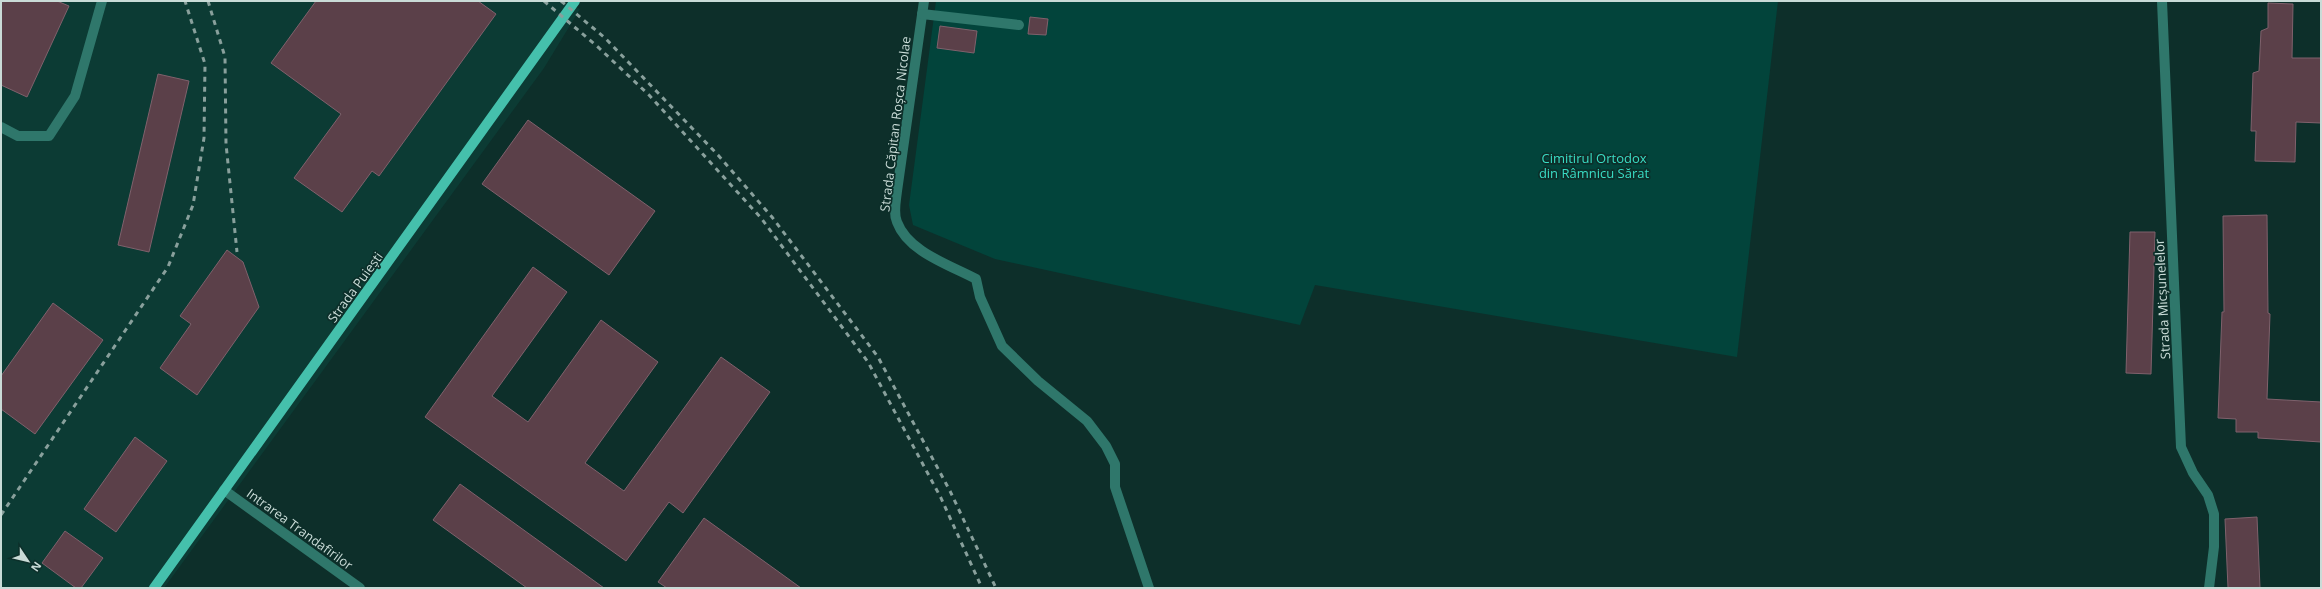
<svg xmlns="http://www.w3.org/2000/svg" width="2322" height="589" viewBox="0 0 2322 589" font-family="'Open Sans',sans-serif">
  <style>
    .built { fill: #0c3b34 }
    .green { fill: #02443b }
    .building { fill: #5b4049; stroke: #7f616c }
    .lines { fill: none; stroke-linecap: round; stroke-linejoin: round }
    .minor { stroke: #2f776b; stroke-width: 10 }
    .major { stroke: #45c0ac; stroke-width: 10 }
    .rail { stroke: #89a09c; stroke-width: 3; stroke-dasharray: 5 5; stroke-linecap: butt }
    .labels { text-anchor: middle; stroke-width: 3.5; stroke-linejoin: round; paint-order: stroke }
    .street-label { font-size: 13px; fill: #c9dbd7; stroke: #0d2f2a }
    .park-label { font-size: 13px; fill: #39ddc5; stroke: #0d2f2a }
  </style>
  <rect width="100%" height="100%" fill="#0d2f2a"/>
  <path class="built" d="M1,1h563l16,8 -36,59 -380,520h-163z"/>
  <path class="green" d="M936,1h842l-41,356 -422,-72 -15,40 -305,-66 -82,-34 -4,-20z"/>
  <g class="building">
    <path d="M1,1h56l12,5 -42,91 -26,-12z"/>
    <path d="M316,1h162l18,13 -117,162 -7,-5 -30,41 -48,-34 47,-64 -70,-51z"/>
    <path d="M2268,3l25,1 -1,54h29v65l-25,-1 -1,40 -40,-1 1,-30h-5l2,-58 6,-2 2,-40 7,-3z"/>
    <path d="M1030,17l18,2 -2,16 -18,-1z"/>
    <path d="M940,26l37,5 -3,22 -37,-5z"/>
    <path d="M158,74l31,7 -40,171 -31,-7z"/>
    <path d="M528,120l127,91 -46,64 -127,-91z"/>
    <path d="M2267,215l1,98 2,1 -3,85 54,3v40l-63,-4v-6h-22v-13l-18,-1 4,-106h2l-1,-96z"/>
    <path d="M2130,232h25l-4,142 -25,-1z"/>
    <path d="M227,250l16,12 16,45 -62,88 -37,-27 31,-44 -11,-8z"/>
    <path d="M533,267l34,25 -75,104 36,26 73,-102 57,42 -73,101 39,28 97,-134 49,35 -87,121 -14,-11 -43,59 -201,-144z"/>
    <path d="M53,303l50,37 -68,94 -34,-25v-33z"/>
    <path d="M135,437l32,24 -51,71 -32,-23z"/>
    <path d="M460,484l144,104h-77l-94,-68z"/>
    <path d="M2257,517l3,71h-32l-3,-69z"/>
    <path d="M704,518l97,70h-134l-9,-6z"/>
    <path d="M65,531l38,27 -22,30h-5l-34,-25z"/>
  </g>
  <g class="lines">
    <g class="minor">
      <path d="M924,1l-27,190c-1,10 -4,22 0,31 11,30 53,43 79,57l4,18 22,49 36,35 49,40 19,25 9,18v23l34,101"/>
      <path d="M2162,1l19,446 12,26 15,22 6,19v33l-5,41"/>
      <path d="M922,14l97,11"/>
      <path d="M1,127l17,9h31l26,-40 27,-95"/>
      <path d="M224,490l136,98"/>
    </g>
    <path class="major" d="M154,588l421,-587"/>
    <g class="rail">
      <path d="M208,1l17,56 1,87 11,108"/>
      <path d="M544,1l55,47 50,47 112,123 107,144 73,136 41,90"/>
      <path d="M561,1l44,37 113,117 54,62 106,140 72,134 46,97"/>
      <path d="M1,515l167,-248 25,-62 11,-67 1,-74 -20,-63"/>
    </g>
  </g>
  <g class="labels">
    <g class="street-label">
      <text transform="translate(895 124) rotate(-83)" y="5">Strada Căpitan Roșca Nicolae</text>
      <text transform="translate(355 287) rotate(-54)" y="5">Strada Puiești</text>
      <text transform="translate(2162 299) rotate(-93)" y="5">Strada Micșunelelor</text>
      <text transform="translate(300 529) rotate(36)" y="5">Intrarea Trandafirilor</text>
    </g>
    <g class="park-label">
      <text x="1594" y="163">Cimitirul Ortodox<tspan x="1594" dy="15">din Râmnicu Sărat</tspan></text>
    </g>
  </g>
  <rect width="2322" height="589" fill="none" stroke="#c9dbd7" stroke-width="4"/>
  <g transform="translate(28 561) rotate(125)" stroke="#0d2f2a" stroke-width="3" paint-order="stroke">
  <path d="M0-3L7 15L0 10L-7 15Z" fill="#c9dbd7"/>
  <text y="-6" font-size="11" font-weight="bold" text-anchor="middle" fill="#c9dbd7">N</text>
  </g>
</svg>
